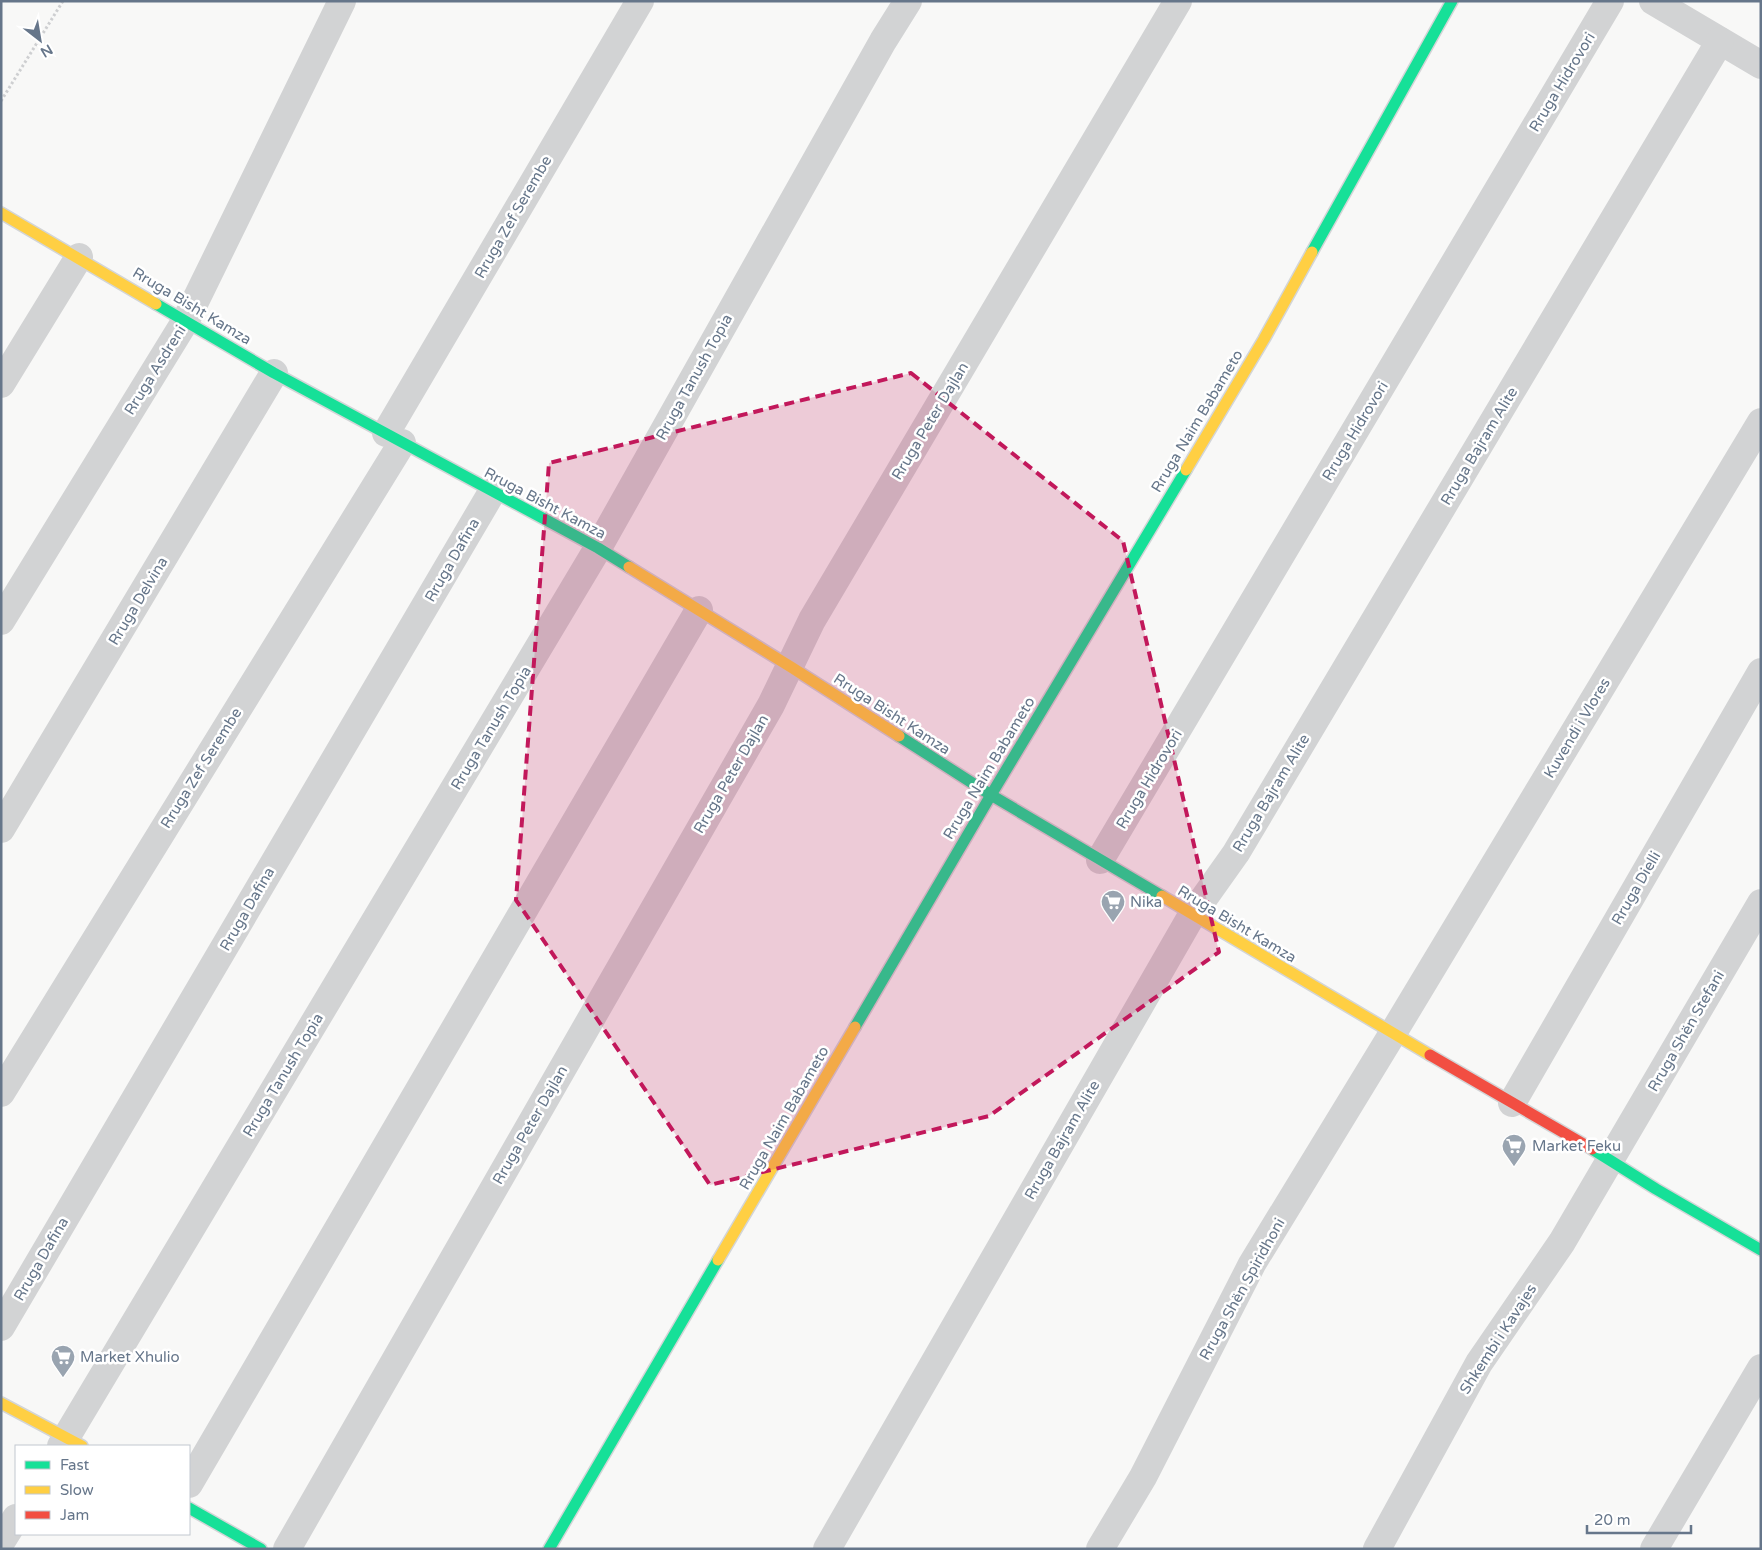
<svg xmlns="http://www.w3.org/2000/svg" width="1762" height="1550" viewBox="0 0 1762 1550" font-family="'Varela Round',sans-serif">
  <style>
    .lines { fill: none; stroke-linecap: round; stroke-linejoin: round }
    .fast-casing { stroke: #d3d5d7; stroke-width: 14 }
    .slow-casing { stroke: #d3d5d7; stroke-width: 14 }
    .jam-casing { stroke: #d3d5d7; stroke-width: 14 }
    .path { stroke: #cecfd1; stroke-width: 3; stroke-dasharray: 2.5 2.5; stroke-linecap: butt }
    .street { stroke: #d2d3d4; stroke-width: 28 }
    .fast { stroke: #16e098; stroke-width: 11 }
    .slow { stroke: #ffcf43; stroke-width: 11 }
    .jam { stroke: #f24e42; stroke-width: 11 }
    .marked { fill: #c2185b; fill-opacity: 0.2; stroke: #c2185b; stroke-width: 4; stroke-dasharray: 10 6; stroke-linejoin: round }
    .labels { text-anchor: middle; stroke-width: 5; stroke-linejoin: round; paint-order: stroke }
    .street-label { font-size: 15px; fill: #66768a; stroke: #fff }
    .poi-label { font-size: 15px; fill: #66768a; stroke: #fff; text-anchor: start }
  </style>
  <rect width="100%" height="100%" fill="#f8f8f7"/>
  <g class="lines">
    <defs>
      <g id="fast">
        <path d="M1312,252l140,-251"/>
        <path d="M156,304l118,69 324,175 31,19"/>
        <path d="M899,736l92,59 171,101"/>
        <path d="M855,1027l136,-232 195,-325"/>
        <path d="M1592,1149l64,40 105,61"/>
        <path d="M189,1508l72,41"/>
        <path d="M549,1549l169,-289"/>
      </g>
      <g id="slow">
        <path d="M1,213l155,91"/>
        <path d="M1186,470l78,-131 48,-87"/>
        <path d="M629,567l162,100 108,69"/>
        <path d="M1162,896l268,159"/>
        <path d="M718,1260l137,-233"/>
        <path d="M1,1403l81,43"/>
      </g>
      <path id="jam" d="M1430,1055l162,94"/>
    </defs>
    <use href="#fast" class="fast-casing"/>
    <use href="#slow" class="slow-casing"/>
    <use href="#jam" class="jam-casing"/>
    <path class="path" d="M1,101l62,-100"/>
    <g class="street">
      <path d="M1653,1l108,64"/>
      <path d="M1,384l78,-127"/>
      <path d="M386,433l254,-432"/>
      <path d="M1,621l185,-301 156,-319"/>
      <path d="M1,829l273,-456"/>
      <path d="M1100,860l510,-859"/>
      <path d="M1,1093l401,-650"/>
      <path d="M1512,1103l249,-431"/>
      <path d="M1,1327l491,-835"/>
      <path d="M61,1446l537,-898 285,-507 25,-40"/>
      <path d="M189,1484l510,-874"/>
      <path d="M1,1542l15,-24"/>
      <path d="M287,1549l484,-844 41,-85 366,-619"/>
      <path d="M827,1549l365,-634 44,-62 484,-812"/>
      <path d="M1100,1549l43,-72 109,-213 141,-231 368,-611"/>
      <path d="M1377,1549l102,-186 83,-121 199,-339"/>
      <path d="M1654,1549l107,-181"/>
    </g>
    <use href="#fast" class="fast"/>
    <use href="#slow" class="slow"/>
    <use href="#jam" class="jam"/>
  </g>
  <path class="marked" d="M911,373l212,168 96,411 -230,164 -279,69 -194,-285 33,-437z"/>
  <defs>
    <symbol id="supermarket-pin" viewBox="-11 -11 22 30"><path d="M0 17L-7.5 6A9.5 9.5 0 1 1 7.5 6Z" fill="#99a4b0" stroke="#fff"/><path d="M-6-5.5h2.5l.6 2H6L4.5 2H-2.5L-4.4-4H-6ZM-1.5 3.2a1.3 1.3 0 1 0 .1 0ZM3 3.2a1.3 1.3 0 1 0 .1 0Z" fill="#fff"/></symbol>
  </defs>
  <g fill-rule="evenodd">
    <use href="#supermarket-pin" x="1099" y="888" width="28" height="38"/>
    <use href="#supermarket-pin" x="1500" y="1132" width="28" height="38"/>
    <use href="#supermarket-pin" x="49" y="1343" width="28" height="38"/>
  </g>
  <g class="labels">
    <g class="street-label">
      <text transform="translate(1562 82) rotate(-59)" y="5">Rruga Hidrovori</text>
      <text transform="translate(513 217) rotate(-60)" y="5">Rruga Zef Serembe</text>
      <text transform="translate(192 306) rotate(31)" y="5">Rruga Bisht Kamza</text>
      <text transform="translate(155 370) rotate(-58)" y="5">Rruga Asdreni</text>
      <text transform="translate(694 377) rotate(-61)" y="5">Rruga Tanush Topia</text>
      <text transform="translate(930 421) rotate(-59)" y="5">Rruga Peter Dajlan</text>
      <text transform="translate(1197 421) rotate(-59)" y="5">Rruga Naim Babameto</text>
      <text transform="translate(1355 431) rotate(-59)" y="5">Rruga Hidrovori</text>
      <text transform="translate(1479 446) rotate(-59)" y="5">Rruga Bajram Alite</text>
      <text transform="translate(545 503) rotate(28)" y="5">Rruga Bisht Kamza</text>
      <text transform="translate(452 560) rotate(-60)" y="5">Rruga Dafina</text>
      <text transform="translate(138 601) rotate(-59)" y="5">Rruga Delvina</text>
      <text transform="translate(892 714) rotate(33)" y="5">Rruga Bisht Kamza</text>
      <text transform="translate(491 728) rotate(-59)" y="5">Rruga Tanush Topia</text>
      <text transform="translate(1577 728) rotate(-59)" y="5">Kuvendi i Vlores</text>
      <text transform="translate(201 768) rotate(-58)" y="5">Rruga Zef Serembe</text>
      <text transform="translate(989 768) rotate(-59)" y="5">Rruga Naim Babameto</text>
      <text transform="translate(731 774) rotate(-60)" y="5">Rruga Peter Dajlan</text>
      <text transform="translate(1149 779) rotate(-59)" y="5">Rruga Hidrovori</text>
      <text transform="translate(1271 793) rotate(-59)" y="5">Rruga Bajram Alite</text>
      <text transform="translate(1636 888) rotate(-60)" y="5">Rruga Dielli</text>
      <text transform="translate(247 909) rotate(-60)" y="5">Rruga Dafina</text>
      <text transform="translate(1237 924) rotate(31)" y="5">Rruga Bisht Kamza</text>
      <text transform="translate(1686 1031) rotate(-60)" y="5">Rruga Shën Stefani</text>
      <text transform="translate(283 1075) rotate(-59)" y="5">Rruga Tanush Topia</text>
      <text transform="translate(784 1118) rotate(-60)" y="5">Rruga Naim Babameto</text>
      <text transform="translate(530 1125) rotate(-60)" y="5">Rruga Peter Dajlan</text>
      <text transform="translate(1062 1140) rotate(-60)" y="5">Rruga Bajram Alite</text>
      <text transform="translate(41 1259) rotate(-60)" y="5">Rruga Dafina</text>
      <text transform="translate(1242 1289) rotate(-61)" y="5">Rruga Shën Spiridhoni</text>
      <text transform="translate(1498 1339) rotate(-57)" y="5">Shkembi i Kavajes</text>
    </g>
    <g class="poi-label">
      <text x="1130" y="907">Nika</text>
      <text x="1532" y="1151">Market Feku</text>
      <text x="80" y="1362">Market Xhulio</text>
    </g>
  </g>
  <rect width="1762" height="1550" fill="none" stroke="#66768a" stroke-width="5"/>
  <rect x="15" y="1445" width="175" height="90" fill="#ffffff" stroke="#c2c8d0"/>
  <rect x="25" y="1461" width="25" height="8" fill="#16e098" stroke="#c2c8d0"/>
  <text x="60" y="1470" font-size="15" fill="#66768a">Fast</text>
  <rect x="25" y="1486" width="25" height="8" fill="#ffcf43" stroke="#c2c8d0"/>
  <text x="60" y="1495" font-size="15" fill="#66768a">Slow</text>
  <rect x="25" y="1511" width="25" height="8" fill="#f24e42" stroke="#c2c8d0"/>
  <text x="60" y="1520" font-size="15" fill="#66768a">Jam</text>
  <g transform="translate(40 40) rotate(149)" stroke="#ffffff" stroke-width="4" paint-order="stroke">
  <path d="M0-4L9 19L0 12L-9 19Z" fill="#66768a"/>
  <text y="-8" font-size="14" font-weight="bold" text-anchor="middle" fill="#66768a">N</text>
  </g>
  <path d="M1587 1525v8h104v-8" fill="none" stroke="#66768a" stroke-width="2.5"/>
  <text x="1594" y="1525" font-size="15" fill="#66768a" stroke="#ffffff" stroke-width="4" paint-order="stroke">20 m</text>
</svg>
